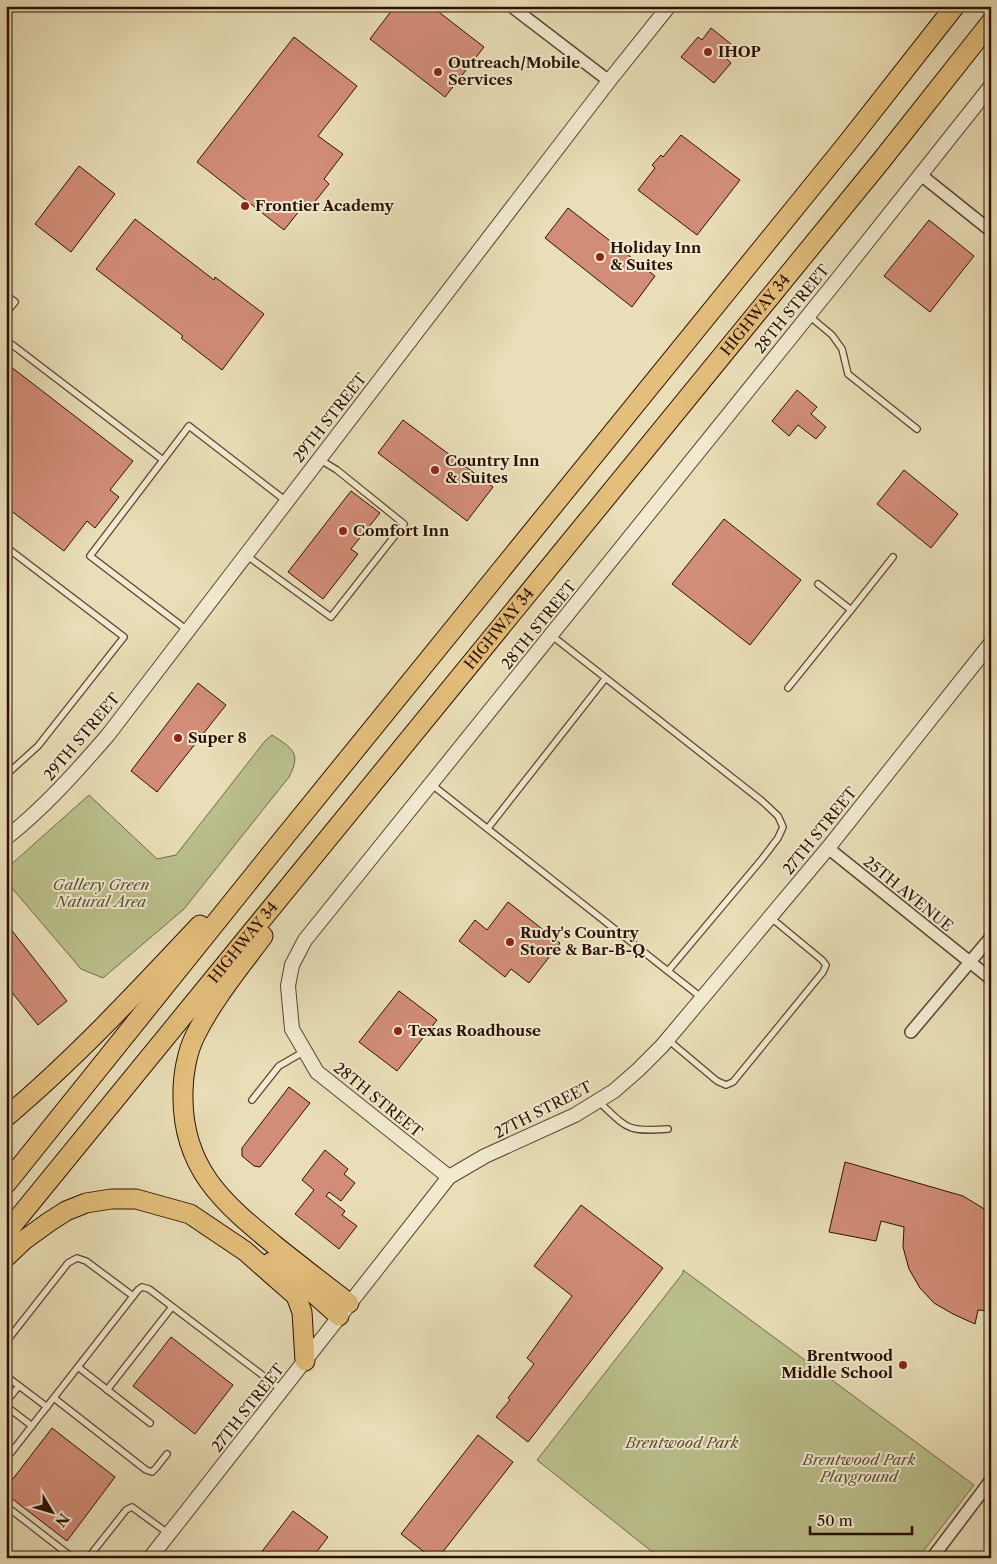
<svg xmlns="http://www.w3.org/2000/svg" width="997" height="1564" viewBox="0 0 997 1564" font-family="'Libre Caslon Text',serif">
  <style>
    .green { fill: #bac08c; stroke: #736846 }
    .building { fill: #d28d78; stroke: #2c0f01 }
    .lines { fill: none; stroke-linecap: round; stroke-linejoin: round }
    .service-casing { stroke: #5b432e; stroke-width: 8 }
    .minor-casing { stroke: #5b432e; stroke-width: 14 }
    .tertiary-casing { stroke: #5b432e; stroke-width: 16 }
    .trunk-casing { stroke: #2c0f01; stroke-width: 21 }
    .service { stroke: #f1ead0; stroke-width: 5.5 }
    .minor { stroke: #f1ead0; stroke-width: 11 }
    .tertiary { stroke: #f1ead0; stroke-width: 14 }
    .trunk { stroke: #e4bf7c; stroke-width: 19 }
    .poi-dot { fill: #8f2418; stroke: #f1ead0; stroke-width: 2 }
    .labels { text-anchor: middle; stroke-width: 4; stroke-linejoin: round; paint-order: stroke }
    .poi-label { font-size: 15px; font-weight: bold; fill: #2c0f01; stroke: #f1ead0; text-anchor: start }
    .street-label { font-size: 15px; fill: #2c0f01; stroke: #f1ead0 }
    .park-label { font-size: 15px; font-style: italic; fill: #5e4d32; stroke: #f1ead0 }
  </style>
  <rect width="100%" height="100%" fill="#e9deb7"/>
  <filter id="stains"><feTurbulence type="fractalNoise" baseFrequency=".004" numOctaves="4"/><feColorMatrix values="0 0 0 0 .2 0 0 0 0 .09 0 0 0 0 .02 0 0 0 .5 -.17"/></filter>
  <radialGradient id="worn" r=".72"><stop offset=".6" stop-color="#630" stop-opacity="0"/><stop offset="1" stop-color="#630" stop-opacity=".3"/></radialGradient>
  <g class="green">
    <path d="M272,735c20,13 30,18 17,42l-105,132 -81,69 -22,-9 -75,-88v-12l83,-74 68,64 19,-4 89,-114z"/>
    <path d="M683,1270l291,215 -56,73h-258l-123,-98 146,-187z"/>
  </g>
  <g class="building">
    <path d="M395,6h36l53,41 -39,50 -75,-58z"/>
    <path d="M711,28l25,20 -9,11 4,4 -17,20 -33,-26 17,-20 4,3z"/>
    <path d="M294,37l63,49 -39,50 25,18 -19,25 5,5 -20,25 -5,-4 -20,25 -87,-68z"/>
    <path d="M681,135l59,45 -43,55 -59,-45 17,-22 -3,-3 9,-10 2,2z"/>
    <path d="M79,166l36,28 -44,58 -36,-28z"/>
    <path d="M568,208l87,68 -23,31 -87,-69z"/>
    <path d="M135,219l79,61 1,-3 49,37 -42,56 -41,-32 2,-2 -87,-67z"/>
    <path d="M929,220l45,36 -44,56 -46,-36z"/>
    <path d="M6,363l127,98 -23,29 9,7 -24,31 -8,-7 -23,30 -58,-44z"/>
    <path d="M797,390l20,17 -6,7 15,13 -10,12 -18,-14 -9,11 -17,-15z"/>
    <path d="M403,420l90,67 -26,34 -89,-68z"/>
    <path d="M904,470l54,44 -27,34 -54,-44z"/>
    <path d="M351,491l29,22 -29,36 7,5 -35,45 -35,-27z"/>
    <path d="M724,519l77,61 -51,65 -78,-61z"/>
    <path d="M198,683l28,22 -69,87 -26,-21z"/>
    <path d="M508,902l52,41 -31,40 -18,-14 -6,8 -46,-36 16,-21 12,10z"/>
    <path d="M6,923l61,78 -29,24 -32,-40z"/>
    <path d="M399,991l38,29 -40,51 -38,-29z"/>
    <path d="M289,1087l21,16 -50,64 -6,-1 -12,-10v-8z"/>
    <path d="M325,1150l23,19 -4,5 11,9 -14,18 -12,-9 -3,4 19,15 -3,4 15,11 -18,23 -44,-35 19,-24 -12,-10z"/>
    <path d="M845,1162l118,34 23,14 5,-2v103l-13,-1 -3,14 -22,-10 -19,-11 -14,-15 -11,-19 -6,-22 1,-20 -23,-6 -5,20 -47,-9z"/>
    <path d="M581,1205l82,63 -135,174 -32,-25 14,-17 -2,-2 26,-34 -7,-6 45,-62 -38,-30z"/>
    <path d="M171,1337l62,48 -38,49 -62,-48z"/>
    <path d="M52,1428l63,49 -48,64 -61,-47v-6z"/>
    <path d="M478,1435l35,27 -75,96h-6l-31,-24z"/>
    <path d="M293,1511l35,26 -16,21h-55z"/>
  </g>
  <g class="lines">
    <defs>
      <g id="service">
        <path d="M6,295l9,7 -9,11"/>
        <path d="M808,315l24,20 10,14 6,25 69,55"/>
        <path d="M6,340l157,120"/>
        <path d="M6,547l118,90 -86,109 -32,29"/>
        <path d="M246,555l85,62 73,-93 -67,-54 -18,-11"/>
        <path d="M851,610l42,-53"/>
        <path d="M187,630l-97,-74 99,-130 97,75"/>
        <path d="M551,635l211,166 16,15 5,11 -5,11 -16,21 -94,112"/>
        <path d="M788,688l63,-78 -33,-26"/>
        <path d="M431,784l271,214"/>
        <path d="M488,828l117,-149"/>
        <path d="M667,1039l50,42 9,4 7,-3 90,-110 3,-7 -4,-5 -52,-43"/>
        <path d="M252,1100l27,-34 26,-15"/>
        <path d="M598,1101c30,28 28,31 70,28"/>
        <path d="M6,1342l62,-79 9,-5 9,3 47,35"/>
        <path d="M78,1367l72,56"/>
        <path d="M6,1376l41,31"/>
        <path d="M107,1390l65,-83"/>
        <path d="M54,1398l92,72 6,2 4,-4 11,-14"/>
        <path d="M6,1402l13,-16"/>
        <path d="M6,1406l26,20"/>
        <path d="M6,1459l132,-169 4,-3 7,2 133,101"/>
        <path d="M6,1506l67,52"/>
        <path d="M88,1558l38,-48 6,-3 37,27"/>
      </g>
      <g id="minor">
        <path d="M511,6l98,75"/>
        <path d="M921,175l70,56"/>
        <path d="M828,848l163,131"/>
        <path d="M911,1032l80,-95"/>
        <path d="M932,1558l59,-78"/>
      </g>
      <g id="tertiary">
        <path d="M6,838c38,-30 70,-66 102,-103l501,-654 60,-75"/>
        <path d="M449,1177l-132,-105 -25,-43 -4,-43 4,-21 13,-25 532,-660 154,-194"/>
        <path d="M150,1558l299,-381 36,-21 90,-41 39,-24 24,-21 24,-24 166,-198 163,-205"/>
      </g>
      <g id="trunk">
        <path d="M263,936c-23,31 -51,65 -68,100 -8,16 -12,39 -12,56 -2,76 40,111 94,155 24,19 48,38 72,56"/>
        <path d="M6,1117c70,-59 132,-126 194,-192"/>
        <path d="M6,1184l264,-329 575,-709 110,-140"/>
        <path id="s1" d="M6,1233l875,-1072 110,-139"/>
        <path d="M6,1257l18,-17 25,-18 17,-11 20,-8 25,-4h25l54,15 55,37 51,45 6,16 3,49"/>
        <path d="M271,1262l25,16 43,38"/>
      </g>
    </defs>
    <use href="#service" class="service-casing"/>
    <use href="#minor" class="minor-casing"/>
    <use href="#tertiary" class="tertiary-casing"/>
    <use href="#trunk" class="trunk-casing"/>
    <use href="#service" class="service"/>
    <use href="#minor" class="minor"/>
    <use href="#tertiary" class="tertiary"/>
    <use href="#trunk" class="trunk"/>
  </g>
  <g class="poi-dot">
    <circle cx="708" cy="52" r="5"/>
    <circle cx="438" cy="72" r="5"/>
    <circle cx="245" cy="206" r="5"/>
    <circle cx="600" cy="257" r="5"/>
    <circle cx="435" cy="470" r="5"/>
    <circle cx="343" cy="531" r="5"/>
    <circle cx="178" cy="738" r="5"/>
    <circle cx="510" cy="942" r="5"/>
    <circle cx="398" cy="1031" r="5"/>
    <circle cx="903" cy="1365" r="5"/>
  </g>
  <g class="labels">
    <g class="poi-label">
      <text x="718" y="57">IHOP</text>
      <text x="448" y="68">Outreach/Mobile<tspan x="448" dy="17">Services</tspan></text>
      <text x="255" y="211">Frontier Academy</text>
      <text x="610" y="253">Holiday Inn<tspan x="610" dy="17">&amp; Suites</tspan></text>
      <text x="445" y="466">Country Inn<tspan x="445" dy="17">&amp; Suites</tspan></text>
      <text x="353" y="536">Comfort Inn</text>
      <text x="188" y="743">Super 8</text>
      <text x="520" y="938">Rudy's Country<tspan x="520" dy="17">Store &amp; Bar-B-Q</tspan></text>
      <text x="408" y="1036">Texas Roadhouse</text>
      <text x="893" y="1361" text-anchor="end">Brentwood<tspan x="893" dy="17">Middle School</tspan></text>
    </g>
    <g class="street-label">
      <text transform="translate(792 309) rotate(-51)" y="5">28TH STREET</text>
      <text dy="5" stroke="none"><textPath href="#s1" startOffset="1185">HIGHWAY 34</textPath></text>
      <text transform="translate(330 418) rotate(-52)" y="5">29TH STREET</text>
      <text transform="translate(539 625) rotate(-51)" y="5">28TH STREET</text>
      <text dy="5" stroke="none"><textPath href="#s1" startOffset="780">HIGHWAY 34</textPath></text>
      <text transform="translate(82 737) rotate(-50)" y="5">29TH STREET</text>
      <text transform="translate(820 831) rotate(-51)" y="5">27TH STREET</text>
      <text transform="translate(908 894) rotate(39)" y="5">25TH AVENUE</text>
      <text dy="5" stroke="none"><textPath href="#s1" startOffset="375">HIGHWAY 34</textPath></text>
      <text transform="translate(378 1100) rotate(39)" y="5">28TH STREET</text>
      <text transform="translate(543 1110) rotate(-27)" y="5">27TH STREET</text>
      <text transform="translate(248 1408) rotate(-52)" y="5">27TH STREET</text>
    </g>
    <g class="park-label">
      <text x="101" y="890">Gallery Green<tspan x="101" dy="17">Natural Area</tspan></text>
      <text x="682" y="1448">Brentwood Park</text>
      <text x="859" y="1465">Brentwood Park<tspan x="859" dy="17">Playground</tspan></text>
    </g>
  </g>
  <rect width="997" height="1564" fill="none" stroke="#e9deb7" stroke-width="25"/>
  <rect x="8" y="8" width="982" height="1549" fill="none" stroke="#2c0f01" stroke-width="2.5"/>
  <rect x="12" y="12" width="972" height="1539" fill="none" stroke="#2c0f01"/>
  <g transform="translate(52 1512) rotate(128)" stroke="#f1ead0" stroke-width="4" paint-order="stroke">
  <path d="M0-4L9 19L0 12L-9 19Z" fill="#2c0f01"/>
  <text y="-8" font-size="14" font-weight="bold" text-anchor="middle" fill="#2c0f01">N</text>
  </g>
  <path d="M810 1526v8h102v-8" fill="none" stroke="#2c0f01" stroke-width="2.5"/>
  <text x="817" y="1526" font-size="15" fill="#2c0f01" stroke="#f1ead0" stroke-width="4" paint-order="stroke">50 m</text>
  <rect width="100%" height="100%" filter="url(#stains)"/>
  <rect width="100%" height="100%" fill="url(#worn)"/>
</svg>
